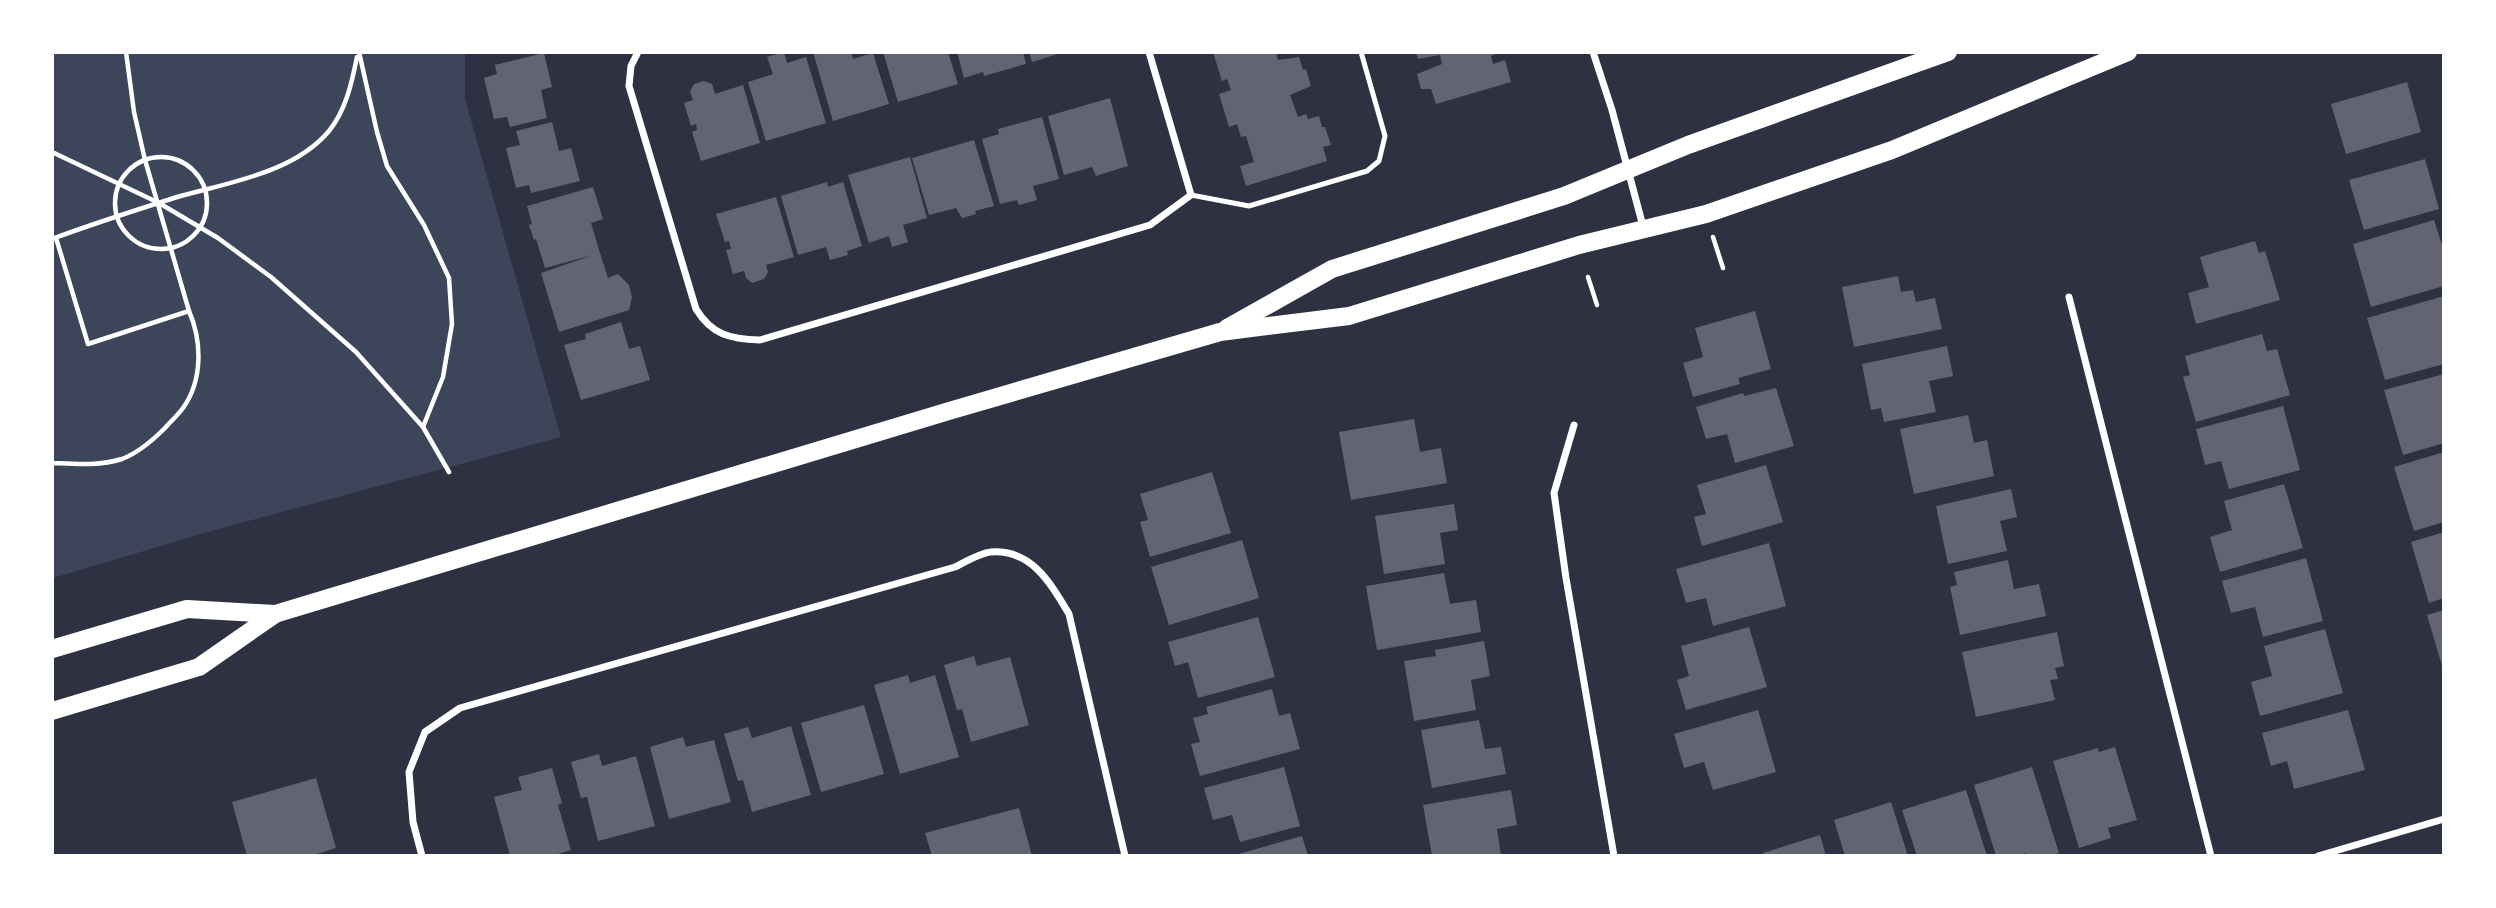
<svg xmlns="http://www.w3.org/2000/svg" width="2496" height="908" viewBox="0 0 2496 908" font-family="'IBM Plex Sans',sans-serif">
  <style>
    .green { fill: #3c4559 }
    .building { fill: #626471 }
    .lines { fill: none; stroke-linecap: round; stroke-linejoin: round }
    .path { stroke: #fff; stroke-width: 4.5 }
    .service { stroke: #fff; stroke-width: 5 }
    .minor { stroke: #fff; stroke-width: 7 }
    .primary { stroke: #fff; stroke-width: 18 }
  </style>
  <rect width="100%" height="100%" fill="#2d3142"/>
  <path class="green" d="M53,53h412v46l96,338 -350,94 -158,47z"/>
  <g class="building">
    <path d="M784,52l3,11 19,-6 20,66 -60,18 -18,-59 25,-8 -6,-17z"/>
    <path d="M813,52h38l2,7 20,-6 16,51 -56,17z"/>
    <path d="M883,52h65l10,32 -60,18z"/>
    <path d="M957,52h66l3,12 -42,12 -1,-4 -19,6z"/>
    <path d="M1029,52h32v1l-29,9z"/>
    <path d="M1213,52h63l2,8 21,-3 4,13 3,-1 5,17 -21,9 8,22 8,-3 2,5 11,-3 3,11h3l6,18 -8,2 4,14 -81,25 -6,-20 14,-4 -8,-26 -5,1 -4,-13 -8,3 -10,-33 12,-4 -4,-11 -5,2z"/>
    <path d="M1416,52h84l-9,4 2,8 12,-4 6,22 -75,22 -5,-15h-10l-4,-15 25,-10 -2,-9 -22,4z"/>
    <path d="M544,53l8,34 -11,3 6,28 -37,9 -3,-10 -13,2 -10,-41 13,-4 -2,-9z"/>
    <path d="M704,81l8,3 3,10 28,-9 17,58 -59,18 -9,-29 5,-2 -1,-6 -5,2 -7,-23 9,-3 -3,-8 4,-8z"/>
    <path d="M2407,82l14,50 -75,22 -15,-50z"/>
    <path d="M1110,98l18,68 -32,10 -4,-9 -28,8 -16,-59z"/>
    <path d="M1042,117l17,62 -26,7 4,14 -18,5 -2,-5 -17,4 -18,-65 17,-5 -1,-5z"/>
    <path d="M552,122l7,29 12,-3 9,33 -49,12 -2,-8 -13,3 -10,-40 14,-3 -4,-14z"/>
    <path d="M974,140l20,66 -19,5 1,3 -14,4 -6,-10 -27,7 -17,-57z"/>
    <path d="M910,157l17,61 -24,7 5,17 -16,5 -3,-11 -20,7 -21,-68z"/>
    <path d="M2425,159l14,50 -75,21 -15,-50z"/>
    <path d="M827,182l1,5 15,-5 19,64 -15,5 1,4 -18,5 -4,-13 -28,8 -17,-59z"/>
    <path d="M593,187l10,32 -12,4 9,30 8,25 10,-4 11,11 3,12 -3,13 -70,22 -18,-59 52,-18 -48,13 -9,-29 -2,1 -5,-15 3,-1 -5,-18z"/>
    <path d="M776,197l18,60 -28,8 2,7 -4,7 -12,4 -6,-5 -2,-7 -11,3 -7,-24 5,-1 -2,-8 -4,1 -9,-28z"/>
    <path d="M2434,220l10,31v35l-73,21 -18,-63z"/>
    <path d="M2255,241l4,12 6,-2 15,49 -84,24 -8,-31 21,-6 -9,-30z"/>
    <path d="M1898,276l3,16 12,-2 3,12 19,-4 7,31 -88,18 -12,-60z"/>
    <path d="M2444,296v68l-59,16 -18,-62z"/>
    <path d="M1755,311l16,58 -33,9 2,6 -47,13 -10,-34 20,-6 -8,-29z"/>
    <path d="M621,322l8,27 11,-3 10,34 -69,20 -17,-55 22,-6 -1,-5z"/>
    <path d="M2262,334l5,17 10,-2 13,46 -94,27 -13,-45 7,-2 -5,-19z"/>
    <path d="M1947,346l6,30 -24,5 7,31 -52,10 -3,-14 -10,2 -9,-46z"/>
    <path d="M2444,374v69l-41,12 -19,-65z"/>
    <path d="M1776,388l18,58 -59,17 -8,-29 -21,5 -10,-32 47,-14 1,3z"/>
    <path d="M2283,406l17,64 -71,19 -8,-28 -16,4 -9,-36z"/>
    <path d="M1968,415l6,28 13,-3 7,36 -80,18 -14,-65z"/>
    <path d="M1414,419l6,33 21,-4 6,35 -96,17 -12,-68z"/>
    <path d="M2444,452v70l-30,9 -20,-64z"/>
    <path d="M1766,465l17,57 -81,24 -8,-29 12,-3 -9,-29z"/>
    <path d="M1212,472l19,61 -81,24 -10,-35 8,-2 -8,-26z"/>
    <path d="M2284,484l19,64 -83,24 -10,-35 22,-7 -8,-29z"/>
    <path d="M2011,489l6,28 -17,4 7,30 -59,13 -12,-58z"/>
    <path d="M1454,504l4,26 -18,3 5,31 -61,10 -9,-58z"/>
    <path d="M2444,532v66l-15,5 -18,-61z"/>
    <path d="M1242,540l17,58 -90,27 -18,-58z"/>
    <path d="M1769,543l17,63 -73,20 -7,-28 -20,5 -10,-34z"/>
    <path d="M2306,558l17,63 -60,16 -8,-30 -24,6 -9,-32z"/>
    <path d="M2008,560l6,29 25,-5 7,32 -86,19 -10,-48 7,-2 -3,-13z"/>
    <path d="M1444,573l6,31 26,-4 5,32 -104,18 -11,-64z"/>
    <path d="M2444,610v59h-1l-16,-54z"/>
    <path d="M1258,617l17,60 -77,21 -10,-36 -13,4 -7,-24z"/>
    <path d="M1749,627l18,60 -81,23 -9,-30 12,-4 -8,-30z"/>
    <path d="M2325,629l18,64 -83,23 -9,-34 21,-6 -8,-30z"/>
    <path d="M2057,632l7,34 -9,2 3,11 -8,1 5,20 -79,17 -14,-65z"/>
    <path d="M1484,641l6,35 -19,4 5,30 -62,11 -10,-60 32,-5 -1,-6z"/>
    <path d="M974,656l3,10 33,-9 19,68 -58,17 -9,-33 -5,1 -13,-45z"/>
    <path d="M908,675l2,8 25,-8 24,82 -59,17 -26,-89z"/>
    <path d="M1272,689l7,27 11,-3 10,36 -100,27 -9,-32 9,-2 -7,-24 15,-4 -2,-7z"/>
    <path d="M864,705l20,69 -63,18 -20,-69z"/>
    <path d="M1758,710l18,62 -63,18 -9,-28 -20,6 -10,-34z"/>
    <path d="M2348,710l17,60 -71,19 -7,-28 -16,5 -9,-33z"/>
    <path d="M1479,720l6,29 16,-2 5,27 -74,14 -11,-58z"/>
    <path d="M791,726l20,69 -59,17 -9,-32 -5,1 -14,-47 24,-7 4,11z"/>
    <path d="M683,737l3,10 28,-7 17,62 -62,17 -19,-72z"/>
    <path d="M2115,747l22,73 -29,8 3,10 -32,10 -26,-87 45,-13 1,4z"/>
    <path d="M599,754l3,12 34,-10 19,70 -57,15 -11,-44 -6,1 -10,-36z"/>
    <path d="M1284,767l16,59 -60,16 -8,-27 -19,5 -9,-32z"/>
    <path d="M2032,767l27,86 -10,3h-22l-1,-3 -10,3h-20l-22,-71z"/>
    <path d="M552,768l10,35 -4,2 13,45 -20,6h-41l-16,-59 28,-7 -4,-13z"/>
    <path d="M316,778l20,70 -26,8h-63l-15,-54z"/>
    <path d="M1511,790l6,35 -20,4 4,27h-69l-9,-51z"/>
    <path d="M1966,790l21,66h-70l-15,-46z"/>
    <path d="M1891,802l17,54h-63l-11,-36z"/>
    <path d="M1019,808l13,48h-100l-7,-23z"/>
    <path d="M1820,835l6,21h-62l-1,-3z"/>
    <path d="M1302,836l6,20h-73v-1z"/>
  </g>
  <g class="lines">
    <g class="path">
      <path d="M359,52l18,80 10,34 37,59 25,53 3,46 -9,53 -20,50"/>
      <path d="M52,152l107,51 59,35 53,39 85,75 67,75 26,45"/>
      <circle cx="161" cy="203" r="46"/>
      <path d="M1713,237l10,31"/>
      <path d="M56,238l32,106 101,-33"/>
      <path d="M52,239c40,-15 81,-28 122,-41 51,-15 119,-24 155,-67 17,-21 23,-49 28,-74"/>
      <path d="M1588,277l9,28"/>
      <path d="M52,463c24,1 47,3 70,-4 16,-6 31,-19 43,-31 6,-7 13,-13 18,-20 20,-28 19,-67 6,-97l-44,-151 -11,-48 -8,-60"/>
    </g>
    <path class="service" d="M1191,195l58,11 118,-35 12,-10 6,-25 -24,-84"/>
    <g class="minor">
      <path d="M638,52l-7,14 -2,20 67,223c16,26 34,30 64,31l390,-115 41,-30 -42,-143"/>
      <path d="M1593,52l19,58 32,120"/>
      <path d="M2069,297l142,559"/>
      <path d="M1574,425l-20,68 12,85 48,278"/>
      <path d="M422,856l-9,-34 -4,-50 16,-40 35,-24 495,-141c10,-5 25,-14 36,-15 41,-3 60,32 78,62l56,242"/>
      <path d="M2318,856l126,-37"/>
    </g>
    <g class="primary">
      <path d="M1227,328l105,-59 232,-73 124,-51 260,-93"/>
      <path d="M52,649l135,-40 88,5"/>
      <path d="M52,711l147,-44 76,-53 674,-203 271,-79 129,-16 230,-71 127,-31 186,-64 236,-98"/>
    </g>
  </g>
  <rect width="2496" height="908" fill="none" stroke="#ffffff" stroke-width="108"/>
</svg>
